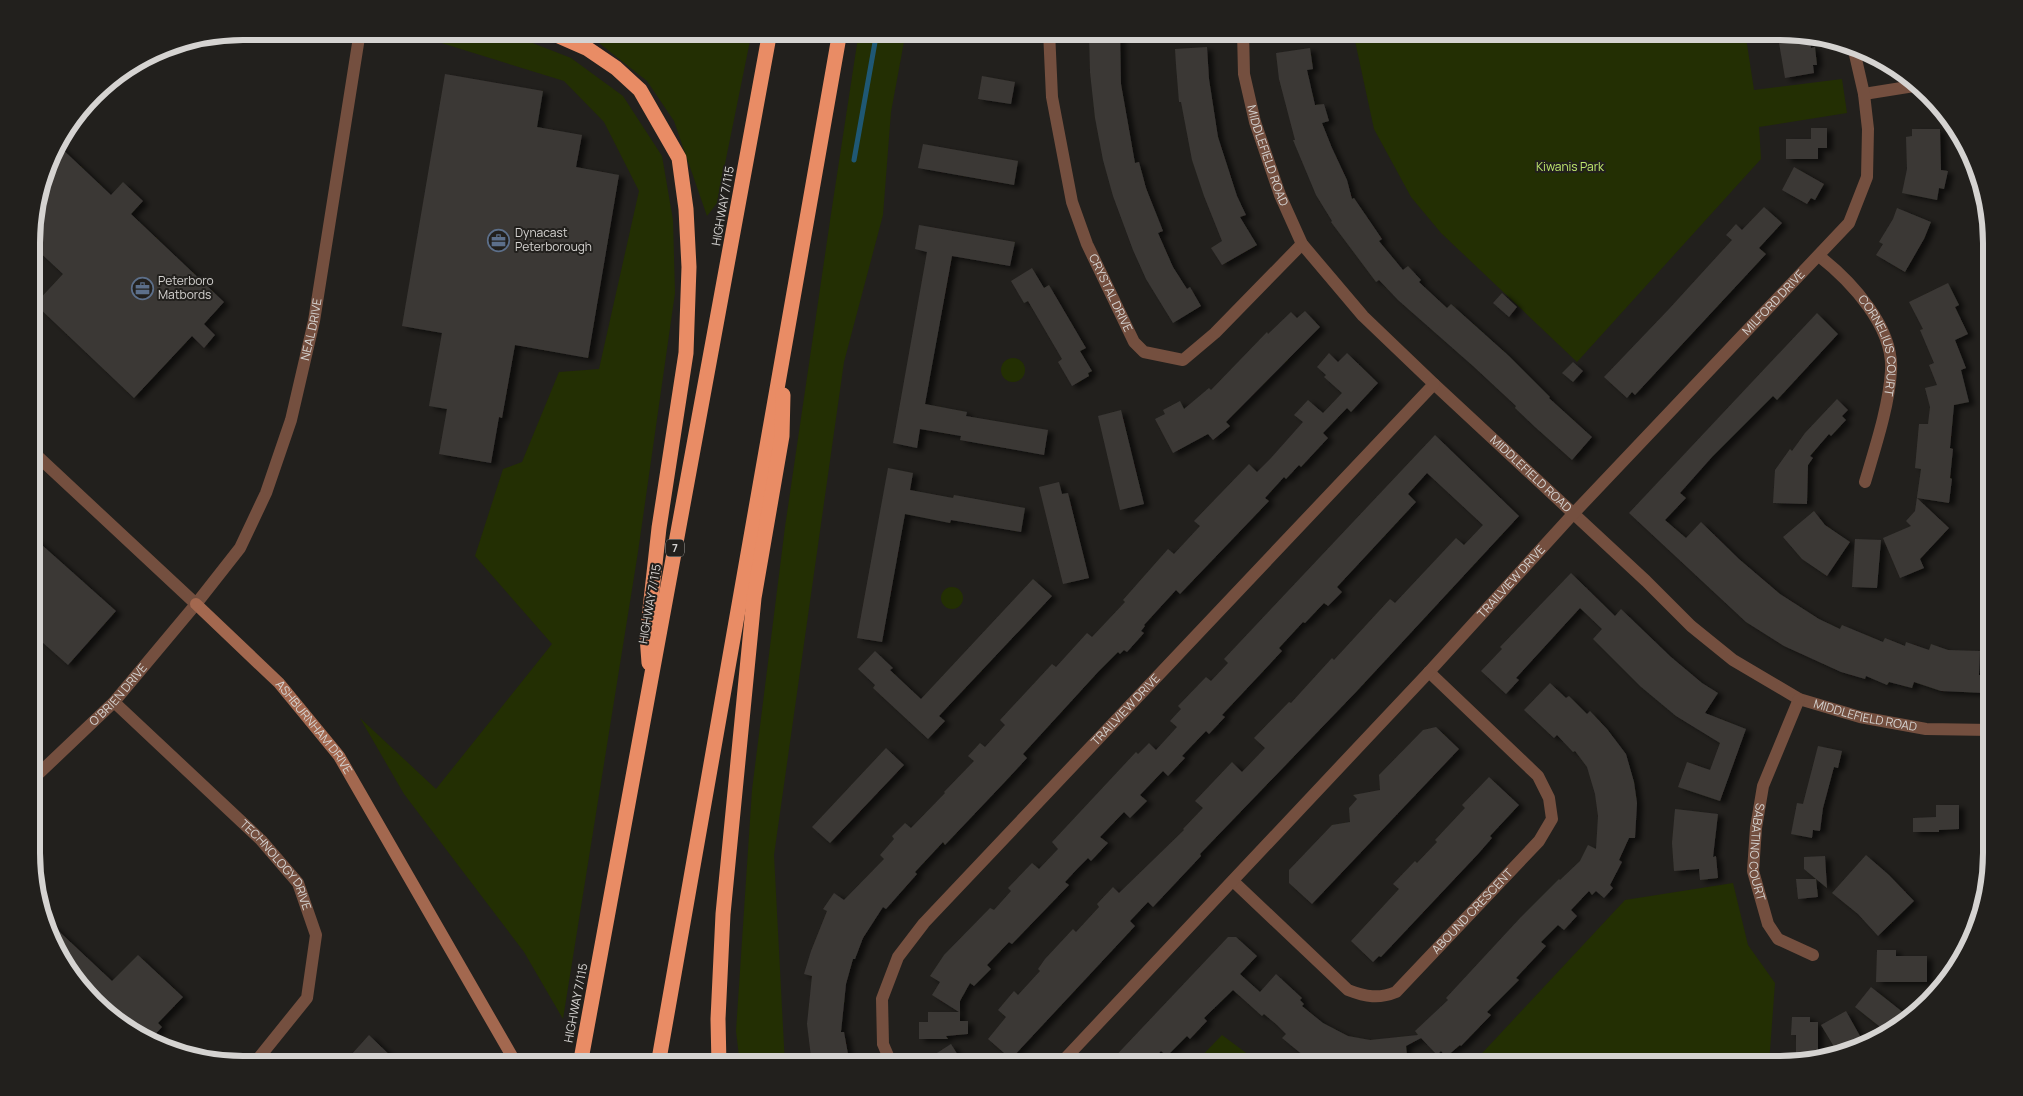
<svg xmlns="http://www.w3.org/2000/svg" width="2023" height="1096" viewBox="0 0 2023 1096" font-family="Manrope,sans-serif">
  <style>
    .green { fill: #232f03 }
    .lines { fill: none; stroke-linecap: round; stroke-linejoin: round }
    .stream { stroke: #1f5874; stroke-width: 5 }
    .building { fill: #3b3835; filter: url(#shadow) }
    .minor { stroke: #744f3f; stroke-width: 12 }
    .tertiary { stroke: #744f3f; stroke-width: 12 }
    .secondary { stroke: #a3684f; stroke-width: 12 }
    .motorway { stroke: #e98c65; stroke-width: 15 }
    .labels { text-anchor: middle; stroke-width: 4; stroke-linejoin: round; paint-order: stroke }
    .shield { fill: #22201d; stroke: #9f9d9b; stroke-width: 1 }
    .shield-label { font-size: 11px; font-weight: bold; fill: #d5d3d1 }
    .street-label { font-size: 12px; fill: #d5d3d1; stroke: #22201d }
    .park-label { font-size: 12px; fill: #bee66d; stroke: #22201d }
    .poi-label { font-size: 12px; fill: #d5d3d1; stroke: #22201d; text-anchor: start }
    .rim { fill: none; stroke: #d5d3d1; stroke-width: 6 }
  </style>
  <defs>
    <filter id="shadow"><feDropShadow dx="5.5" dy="3" stdDeviation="2.5" flood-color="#0009"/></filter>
  </defs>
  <rect width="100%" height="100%" fill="#22201d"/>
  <g class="green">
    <path d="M421,31h74l17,4 59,23 52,38 39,60 11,64 2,73 -37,259 -75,467 -39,-67 -120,-158 -44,-76 76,71 116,-145 -77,-88 28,-87 19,-7 37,-90 40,-3 40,-178 -35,-69 -40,-41 -142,-44z"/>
    <path d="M567,31h185l-35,172 -10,13 -33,-95 -27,-40 -53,-42z"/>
    <path d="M859,31h47l-15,81 -8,103 -39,147 -70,493 11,210h-45l-4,-34 16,-241 33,-263 46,-313z"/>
    <path d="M1263,31h482l9,59 88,-11 5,34 -88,14 2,32 -184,203 -136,-129 -30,-36 -37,-68 -19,-88 -93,-2z"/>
    <circle cx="1013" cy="370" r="12"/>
    <circle cx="952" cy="598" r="11"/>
    <path d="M1733,883l15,62 27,38 -6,81h-297l153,-164z"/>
    <path d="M1222,1035l39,29h-67z"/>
  </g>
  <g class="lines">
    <path class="stream" d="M854,160l23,-129"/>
  </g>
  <g class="building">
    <path d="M1089,31h31l1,53 14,79 4,-1 7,26 17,43 -5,2 15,34 14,22 3,-2 11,19 -28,17 -27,-44 -13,-29 -20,-54 -10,-36 -8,-42 -5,-46z"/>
    <path d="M1777,31l32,4 2,13 4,-1 2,18h-4l1,8 -29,5z"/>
    <path d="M1207,47l2,32 9,58 19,59 9,19 -6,2 17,28 -35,20 -11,-17 11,-7 -18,-45 -12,-36 -11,-58h-2l-3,-37 -1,-16z"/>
    <path d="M1310,48l3,21 -6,1 8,35 9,-1 5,17 -7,2 10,25 15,32 5,19 2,-1 28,41 -3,2 24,29 5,-4 13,14 -2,2 28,26 4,-4 58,52 41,41 -1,1 43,39 -20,23 -37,-33 -20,-19 1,-2 -43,-40 -75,-66 -19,-20 -3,2 -45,-60 1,-1 -16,-26 -23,-55h2l-16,-61 -3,-26z"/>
    <path d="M445,74l98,17 -6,36 45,8 -6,32 43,8 -31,183 -73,-13 -13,73 -3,-1 -8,46 -52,-9 8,-45 -18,-3 13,-73 -40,-7z"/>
    <path d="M982,76l33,6 -4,22 -33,-5z"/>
    <path d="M1811,128h16v20h-9v11h-32v-20h25z"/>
    <path d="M1912,129h28l1,41 7,1 -4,18 -5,-1 -2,12 -35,-7 5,-24 -1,-32 6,-1z"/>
    <path d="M57,144l54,51 12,-13 20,19 -12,13 93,88 -20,22 11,11 -11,13 -12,-12 -58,62 -99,-94 28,-30 -30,-28v-30l20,-67z"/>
    <path d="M923,144l95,17 -4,24 -96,-17z"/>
    <path d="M1794,167l30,17 -9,16 -4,-2 -4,6 -25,-14z"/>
    <path d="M1764,207l18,16 -23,25 7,6 -131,141 -3,-3 -5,6 -23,-21 65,-68 63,-69 -6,-5 10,-11 6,6z"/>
    <path d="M1897,208l34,14 -7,17 -19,33 -29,-17 7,-11 -4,-2 14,-23z"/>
    <path d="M919,225l96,17 -5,24 -58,-10 -27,148 42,8 -1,4 82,14 -4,25 -84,-15 1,-4 -41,-7 -3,19 -24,-5 34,-191 -12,-3z"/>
    <path d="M1032,268l12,20 5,-3 37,63 -6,3 12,20 -4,2 1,3 -17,10 -14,-24 4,-3 -34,-58 -4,2 -13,-22z"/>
    <path d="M1948,283l11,22 -4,2 13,27 -13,6 11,28 -5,2 8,32 -15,3 -4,43 3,1 -3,29 2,1 -3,24 -32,-5 32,30 -29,31 4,9 -24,10 -17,-40 28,-12 -5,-5 9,-10 6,-42 -6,-1 4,-44h9l2,-17 -5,-19 12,-3 -8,-20 5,-2 -14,-33 3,-1 -14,-27z"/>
    <path d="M1502,293l15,14 -8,10 -16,-14z"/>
    <path d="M1305,311l15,16 -94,95 4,4 -17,14 -5,-6 -35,19 -18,-34 10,-5 -2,-4 17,-9 4,8 25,-21 2,2 56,-58 1,2 23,-22 6,6z"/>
    <path d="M1817,313l21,21 -61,66 -4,-4 -61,61 -32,36 6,5 -21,22 21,18 15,-16 38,37 41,35 39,25 21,10 2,-4 41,17 2,-4 20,8 1,-4 23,8 2,-6 17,6 32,1 -1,24h6l-1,18 -43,-2 -27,-9 -2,6 -23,-6 -2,3 -21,-9 -1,3 -24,-7 -57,-26 -38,-24 -117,-109z"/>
    <path d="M1329,353l9,9 9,-9 31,30 -27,29 -4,-4 -24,25 5,5 -27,29 -2,-2 -13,14 -2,-2 -19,21 4,3 -89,93 -4,-4 -32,35 1,1 -4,5 3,2 -17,19 -3,-2 -4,4 -2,-2 -20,20 -75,82 4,4 -26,28 -56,59 -2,-3 -28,30 2,2 -31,35 -3,-2 -20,31 -8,21h-2l-7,25 -5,48h3l6,33h-38l-5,-41 5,-48 -8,-2 7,-23 16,-40 -4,-2 11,-16 10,7 40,-41 -4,-4 14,-16 -2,-3 13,-13 6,5 34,-35 -1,-1 30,-31 -6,-5 12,-13 5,4 20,-22 -5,-5 52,-56 4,3 31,-34 5,4 33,-35 -2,-2 45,-51 6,5 26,-28 -6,-5 55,-57 8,8 14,-14 32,-36 -9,-7 14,-15 15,13 19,-20 -18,-16 2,-2 -9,-8z"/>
    <path d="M1573,362l10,9 -10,11 -11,-9z"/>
    <path d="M1837,399l11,11 -6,6 4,4 -15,16 -2,-2 -19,22 3,2 -5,7 -1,39 -34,-1 2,-33 15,-21 2,2 13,-18z"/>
    <path d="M1121,410l23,94 -24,6 -22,-94z"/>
    <path d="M1435,435l84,81 -163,176 -156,162 1,2 -48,51 -5,-5 -18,19 5,5 -124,133 -23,-20 18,-22 -8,-7 16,-19 4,4 22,-24 -2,-2 7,-10 28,-30 3,3 23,-25 -2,-3 16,-17 6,6 65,-63 -1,-1 20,-21 -8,-7 37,-39 10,10 23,-24 -11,-10 35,-36 2,1 41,-45 2,2 56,-61 5,4 61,-65 8,7 19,-20 -56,-52 -19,21 8,8 -79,85 5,5 -14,14 -4,-3 -19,20 -2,-1 -24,26 3,3 -60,64 3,2 -16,17 -3,-3 -24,25 3,2 -17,18 -5,-5 -23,24 7,6 -17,17 -6,-6 -24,25 8,6 -17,18 -3,-3 -10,10 -13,14 4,3 -57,59 -3,-2 -22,23 4,4 -17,17 -4,-3 -10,18v20h8v13l-22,2 2,3h-29v-17h9v-10h31l-27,-17 8,-13 -10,-6 14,-21 46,-47 4,2 17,-19 -3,-3 24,-25 7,6 19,-20 -6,-7 84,-90 2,2 11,-11 7,7 21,-23 -7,-6 11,-12 -3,-3 28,-29 5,4 17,-18 -4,-4z"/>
    <path d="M888,468l25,5 -3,17 43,8 1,-3 71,13 -4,24 -70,-12 -1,3 -45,-9 -23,128 -25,-4z"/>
    <path d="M1059,482l3,12 6,-1 21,85 -26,6 -24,-97z"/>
    <path d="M1814,511l11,14 25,17 -23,34 -25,-17 -19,-22z"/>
    <path d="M33,537l83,74 -48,54 -35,-31z"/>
    <path d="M1855,539l26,1 -4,48 -25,-1z"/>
    <path d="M1571,573l44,43 6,-7 50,48 31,26 16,10 -13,20 41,16 -26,72 -42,-14 9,-25 23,8 10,-27 -44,-27 -36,-30 -47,-47 9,-10 -22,-21 -64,70 3,2 -13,14 -25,-23 21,-22 -2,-2z"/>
    <path d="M1033,579l19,17 -113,120 6,5 -17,18 -55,-51 2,-3 -17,-16 17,-18 18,17 -3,2 31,29z"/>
    <path d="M1550,683l16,15 3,-2 18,18 3,-3 17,18 19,25 8,28 3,21 -2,35h-6l-10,22 3,2 -12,23 3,3 -9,10 -8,-7 -4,4 -3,-4 -18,19 6,6 -13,14 -6,-5 -17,17 5,4 -30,32 3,2 -32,32 4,3 -30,31 -1,-1 -14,12 -5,-6 -4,4 -16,-17 -15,8 2,18h-97l-9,-4 2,-4 -22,-18 4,-4 -9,-9 -13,-11 -2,2 -29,-26 -29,28 3,3 -17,18 -3,-3 -20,20 -6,-5 -12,13h-41l120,-127h8l21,19 -17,18 20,18 16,-18 26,24 -2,2 4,4 -2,2 21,17 25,13 22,4 48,-5 -3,-4 33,-31 -2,-2 75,-81 38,-38 1,1 20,-19 8,-16 8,4 2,-33 -3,-22 -8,-27 -12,-16 -2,1 -16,-17 -3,3 -30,-28z"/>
    <path d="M1436,727l23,22 -147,155 -23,-21v-13l43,-45 18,-3 -1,-14 8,-9 -4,-4 27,-5 -1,-15 44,-45z"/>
    <path d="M1818,746l24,5 -4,17 -4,-1 -11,41 -3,23 -7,-1 -1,8 -21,-4 6,-31 6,1z"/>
    <path d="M886,748l18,17 -74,78 -18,-16z"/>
    <path d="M1489,777l30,28 -29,31 2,2 -14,16 -97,103 -2,-1 -6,6 -22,-21 48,-52 -6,-5 22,-23 2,2 20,-21 -2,-2 30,-32 -3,-3z"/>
    <path d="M1936,805h23v24l-20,1v2h-26v-14l23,-1z"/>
    <path d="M1675,809l43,5 -5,43 3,-1 2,22 -18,2 -1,-11 -25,2 -2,-28z"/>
    <path d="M1866,855l23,20 25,26 -36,35 -20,-22 -26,-21z"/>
    <path d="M1825,856l2,32 -11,-9 2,18 -20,2 -2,-20h20l-12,-10v-12z"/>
    <path d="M48,921l64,60 26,-26 45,42 -25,26 4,4 -13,14 -12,-5 -70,-66z"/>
    <path d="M1877,950h19v6h31v26h-51z"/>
    <path d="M1871,987l38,30 -12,12 -8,5 -34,-27z"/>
    <path d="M1846,1011l14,25 -7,4 5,8 -19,7 -18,-30z"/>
    <path d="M1792,1017h18v5h8v36h-22v-23h-5z"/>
    <path d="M369,1035l31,30h-58z"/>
    <path d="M951,1044l13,21h-46z"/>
  </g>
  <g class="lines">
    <g class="minor">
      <path id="s1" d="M1049,31l3,66 20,105 15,42 47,98 10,10 39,8 32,-27 87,-89"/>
      <path id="s2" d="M1243,31l1,43 11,48 25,73 22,49 61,72 71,68 212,197 45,45 42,34 66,39 61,18 66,12 65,1"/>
      <path d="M1864,94l50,-8"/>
      <path id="s3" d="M1819,256c32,25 75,71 72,115 -2,35 -16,77 -26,111"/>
      <path id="s4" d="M1799,699l-36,87 -7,42 -3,43 15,53 10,15 35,16"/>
      <path id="s5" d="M114,702l147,138 37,43 18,52 -9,63 -54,67"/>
      <path id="s6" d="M33,779l81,-77 82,-98"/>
      <path id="s7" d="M1233,881l115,109c18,7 31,9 48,2l143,-151 13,-22 -3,-21 -11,-22 -109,-104"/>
      <path id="s8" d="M892,1065l-9,-21 -1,-45 16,-42 26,-34 510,-539"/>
      <path id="s9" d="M1059,1065l370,-393 144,-158 276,-291 18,-46 1,-48 -4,-35 -11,-48"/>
    </g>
    <path class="tertiary" id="s10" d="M33,452l163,152 44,-56 26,-55 25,-73 23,-99 46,-290"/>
    <path class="secondary" id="s11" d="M196,604l83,79 60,73 178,309"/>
    <g class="motorway">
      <path d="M547,31l41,18 28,19 24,22 39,68 7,51 3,58 -3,86 -27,175 -12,108 2,27"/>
      <path d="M580,1065l190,-1034"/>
      <path d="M658,1065l182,-1034"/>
      <path d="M719,1065l-1,-46 5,-105 31,-316 28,-162 1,-41"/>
    </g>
  </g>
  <defs>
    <symbol id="office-ring" viewBox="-11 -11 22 22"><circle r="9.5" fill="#22201d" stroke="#5c6f8a" stroke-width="1.5"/><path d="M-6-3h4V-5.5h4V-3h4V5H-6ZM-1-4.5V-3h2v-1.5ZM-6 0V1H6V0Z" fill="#5c6f8a"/></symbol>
  </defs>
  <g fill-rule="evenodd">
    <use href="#office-ring" x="486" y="228" width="25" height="25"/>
    <use href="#office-ring" x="130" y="276" width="25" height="25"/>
  </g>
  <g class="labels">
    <rect class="shield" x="666" y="539.5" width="18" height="17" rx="4"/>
    <g class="shield-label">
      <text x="675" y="552">7</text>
    </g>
    <g class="street-label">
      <text dy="4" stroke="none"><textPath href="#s2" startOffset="128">MIDDLEFIELD ROAD</textPath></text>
      <text transform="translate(723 206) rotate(-80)" y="4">HIGHWAY 7/115</text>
      <text dy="4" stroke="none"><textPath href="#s1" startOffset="272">CRYSTAL DRIVE</textPath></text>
      <text dy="4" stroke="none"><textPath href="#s9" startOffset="1045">MILFORD DRIVE</textPath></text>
      <text dy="4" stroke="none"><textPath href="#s10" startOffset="525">NEAL DRIVE</textPath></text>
      <text dy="4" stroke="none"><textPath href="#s3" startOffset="112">CORNELIUS COURT</textPath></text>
      <text dy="4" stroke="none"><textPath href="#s2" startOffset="548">MIDDLEFIELD ROAD</textPath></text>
      <text dy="4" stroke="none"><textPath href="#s9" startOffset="662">TRAILVIEW DRIVE</textPath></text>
      <text transform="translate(650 604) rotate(-80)" y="4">HIGHWAY 7/115</text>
      <text dy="4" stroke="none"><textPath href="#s6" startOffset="120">O'BRIEN DRIVE</textPath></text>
      <text dy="4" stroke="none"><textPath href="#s8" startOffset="449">TRAILVIEW DRIVE</textPath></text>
      <text dy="4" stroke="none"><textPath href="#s2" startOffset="968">MIDDLEFIELD ROAD</textPath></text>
      <text dy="4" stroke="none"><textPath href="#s11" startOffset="171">ASHBURNHAM DRIVE</textPath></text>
      <text dy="4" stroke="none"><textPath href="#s4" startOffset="161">SABATINO COURT</textPath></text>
      <text dy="4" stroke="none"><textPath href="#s5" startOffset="231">TECHNOLOGY DRIVE</textPath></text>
      <text dy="4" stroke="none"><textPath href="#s7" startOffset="319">ABOUND CRESCENT</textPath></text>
      <text transform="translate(576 1003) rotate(-79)" y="4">HIGHWAY 7/115</text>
    </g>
    <g class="park-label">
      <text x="1570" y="171">Kiwanis Park</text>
    </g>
    <g class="poi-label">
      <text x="515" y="237">Dynacast<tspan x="515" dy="14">Peterborough</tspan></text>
      <text x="158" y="285">Peterboro<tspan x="158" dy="14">Matbords</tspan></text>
    </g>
  </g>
  <path d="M0 0H2023V1096H0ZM243 40H1780A203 203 0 0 1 1983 243V853A203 203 0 0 1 1780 1056H243A203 203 0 0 1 40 853V243A203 203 0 0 1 243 40Z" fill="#22201d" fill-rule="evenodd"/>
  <path class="rim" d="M243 40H1780A203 203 0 0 1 1983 243V853A203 203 0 0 1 1780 1056H243A203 203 0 0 1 40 853V243A203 203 0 0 1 243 40Z"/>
</svg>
